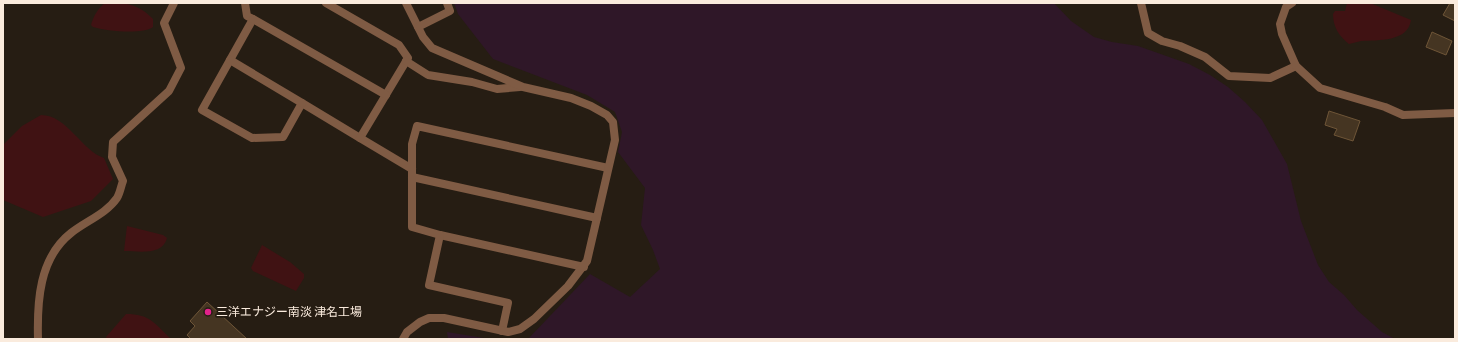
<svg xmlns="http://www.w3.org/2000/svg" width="1458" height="342" viewBox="0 0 1458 342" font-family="'Alegreya Sans','Noto Sans JP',sans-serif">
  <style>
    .green { fill: #2f1728 }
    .water { fill: #401213 }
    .building { fill: #453522; stroke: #6e5537 }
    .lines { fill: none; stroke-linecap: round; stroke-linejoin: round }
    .minor { stroke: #7f5b44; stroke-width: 8 }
    .poi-dot { fill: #e1228b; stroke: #261d13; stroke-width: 1.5 }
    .labels { text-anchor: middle; stroke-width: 3.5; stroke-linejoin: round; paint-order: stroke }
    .poi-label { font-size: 12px; fill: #faebdd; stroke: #261d13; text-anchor: start }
  </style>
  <rect width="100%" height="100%" fill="#261d13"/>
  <g class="green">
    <path d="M454,3h600l17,18 23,16 18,5 26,4 51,18 21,11 18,12 17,15 17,18 25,44 14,57 17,44 11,17 15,13 13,15 25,22 13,7h-872l6,-1 61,-64 40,23 30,-28 -7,-19 -12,-25 4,-37 -27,-36 4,-20 -7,-20 -28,-17 -94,-36 -35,-45z"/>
    <path d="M447,332l43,7h-42z"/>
  </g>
  <g class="water">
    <path d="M105,3c21,0 32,0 48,16v8c-11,8 -47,4 -60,0l-2,-2c2,-8 7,-17 14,-22z"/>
    <path d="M1347,3h23l41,17c-3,22 -33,20 -50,21 -4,1 -8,2 -12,3 -10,-8 -16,-17 -16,-30l2,-3h10z"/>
    <path d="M41,115c26,0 41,36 63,43l9,21 -22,22 -48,16 -40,-17v-55l19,-19z"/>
    <path d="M127,226l36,9 4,3c-5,18 -27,13 -43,13z"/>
    <path d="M262,245l28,17 14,12v4l-8,13 -43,-20 -2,-3z"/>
    <path d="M126,314c24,0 28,9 45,25h-64l-1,-2z"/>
  </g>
  <g class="building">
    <path d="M1450,3h5v18l-12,-6z"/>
    <path d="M1432,32l20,9 -6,14 -20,-8z"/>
    <path d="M1329,111l31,10 -7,20 -19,-6 3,-6 -12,-4z"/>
    <path d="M207,302l40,37h-56l-4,-4 8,-9 -5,-5z"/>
  </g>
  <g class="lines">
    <g class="minor">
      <path d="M245,3l2,13 6,3 -51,91 50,28 31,-1 19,-34 58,35 48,-80 -9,-13 -73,-42"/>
      <path d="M406,3l12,24"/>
      <path d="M1141,3l7,30 14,8 18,5 25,11 24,19 41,2 26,-12"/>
      <path d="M1292,3l-6,4 -6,17 2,10 14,32 24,22 65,19 18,8 52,-2"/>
      <path d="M253,19l133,76"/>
      <path d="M230,60l72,43"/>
      <path d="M406,61l22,14 44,7 25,7 23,-2"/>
      <path d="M360,138l52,31"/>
      <path d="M412,177l185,41"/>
      <path d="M440,235l144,32"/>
      <path d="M502,331l6,-28 -79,-18 11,-50 -28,-8v-83l5,-18 191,42"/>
      <path d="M38,339c-1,-37 1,-81 33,-106 15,-12 35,-19 46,-35 3,-5 4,-12 6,-17l-11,-24 1,-15 56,-51 12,-23 -17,-45 10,-20"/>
      <path d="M403,339l4,-7 13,-10 9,-4h15l64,14 12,-3 14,-10 34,-33 19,-25 28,-121 -2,-18 -6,-7 -16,-9 -20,-8 -48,-11 -91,-39 -9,-11 -5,-10 32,-16 -3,-8"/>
    </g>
  </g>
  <circle class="poi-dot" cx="208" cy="312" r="4"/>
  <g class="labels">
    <g class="poi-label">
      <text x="216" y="316">三洋エナジー南淡 津名工場</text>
    </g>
  </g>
  <rect width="1458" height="342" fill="none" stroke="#faebdd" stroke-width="8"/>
</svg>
